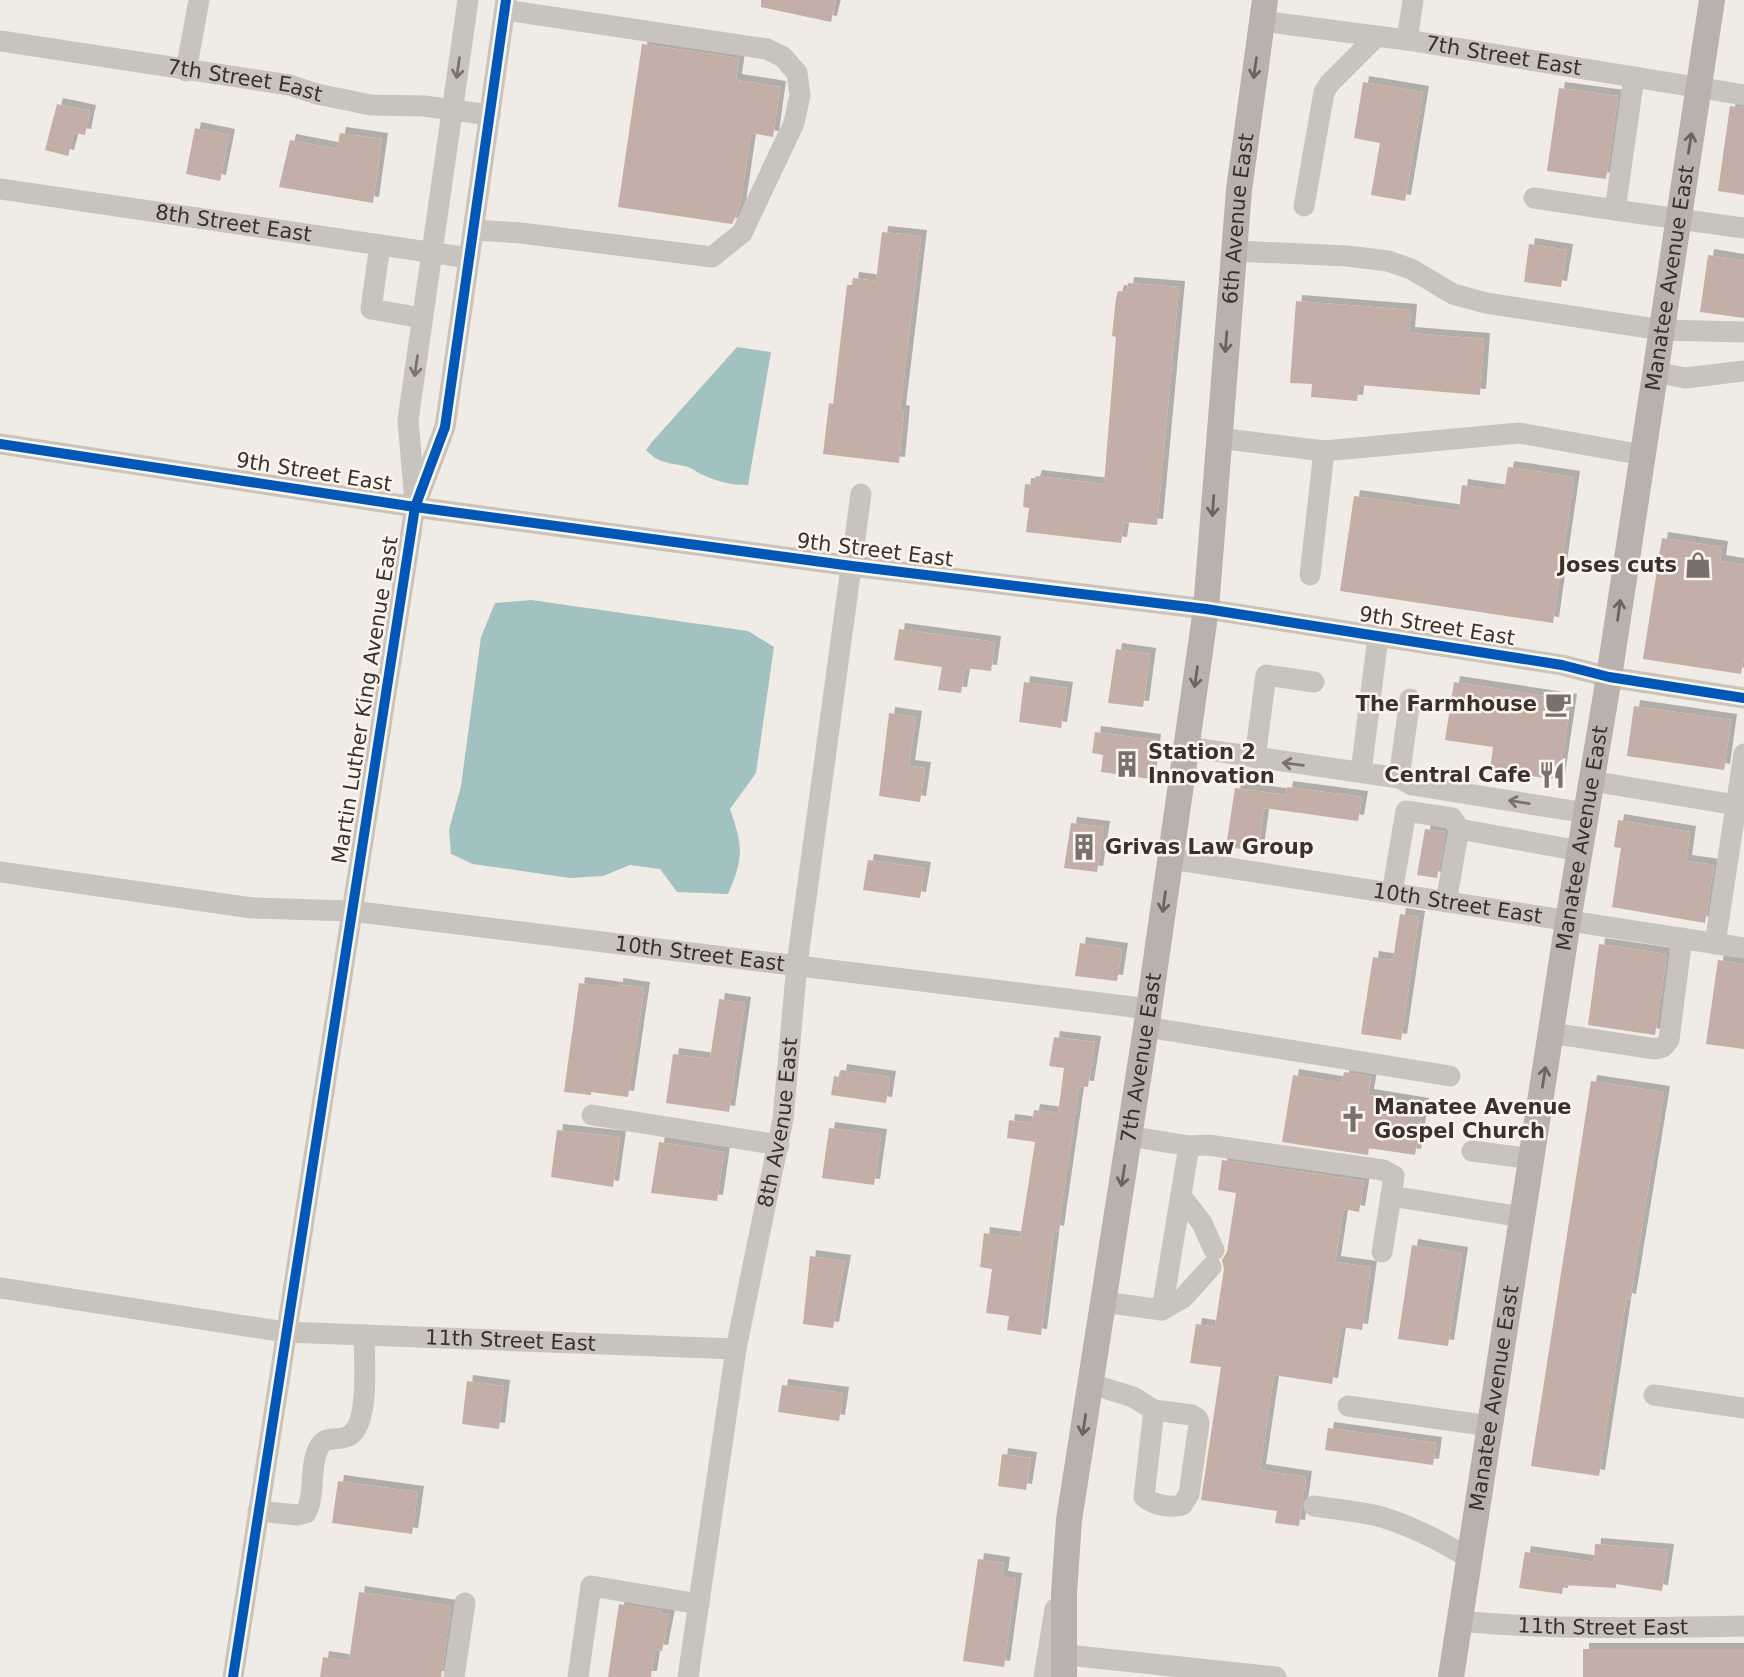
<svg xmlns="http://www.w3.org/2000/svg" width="1744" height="1677" viewBox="0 0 1744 1677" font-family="'DejaVu Sans',sans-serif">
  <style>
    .water { fill: #a1c2c1 }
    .building { fill: #c3afa7; filter: url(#shadow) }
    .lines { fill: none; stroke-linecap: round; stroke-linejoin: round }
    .minor { stroke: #c9c3be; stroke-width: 21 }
    .major { stroke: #b8b1ad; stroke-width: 26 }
    .cycleway-casing { stroke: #fbf5ee; stroke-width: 15 }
    .cycleway { stroke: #0057b8; stroke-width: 10 }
    .oneway { stroke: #7b726d }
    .oneway2 { stroke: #6d645f }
    .labels { text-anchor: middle; stroke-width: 5; stroke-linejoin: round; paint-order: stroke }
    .street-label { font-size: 21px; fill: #3b302b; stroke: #fbf5ee }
    .poi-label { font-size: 21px; font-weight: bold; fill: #3b302b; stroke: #fbf5ee; text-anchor: end }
  </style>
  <defs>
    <filter id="shadow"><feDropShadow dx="6" dy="-6" stdDeviation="0" flood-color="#0004"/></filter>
  </defs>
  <rect width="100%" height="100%" fill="#f0ebe5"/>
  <g class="water">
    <path d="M737,347l34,5 -23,133c-16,0 -30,-3 -45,-10 -5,-2 -10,-6 -15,-8 -18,-5 -28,-2 -42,-17l6,-8z"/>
    <path d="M531,600l217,31 26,16 -18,126 -26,36c13,37 14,48 -2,85l-51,-2 -17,-23 -30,-4 -27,11 -33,2 -97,-14 -22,-10 -2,-24 12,-44 20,-149 14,-34z"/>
  </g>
  <g class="building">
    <path d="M761,0h75l-5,22 -70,-15z"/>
    <path d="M642,44l97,14 -3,22 44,7 -7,50 -22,-4 -11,74 -8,17 -114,-17z"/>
    <path d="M1363,82l60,10 -18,109 -34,-6 9,-52 -26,-5z"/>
    <path d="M1559,88l59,8 -12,83 -59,-8z"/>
    <path d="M57,104l33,7 -5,24 -11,-2 -6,23 -23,-6z"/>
    <path d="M1730,106l14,2v87l-26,-4z"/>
    <path d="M195,128l34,7 -9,46 -34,-7z"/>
    <path d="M340,133l42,6 -9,64 -94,-16 11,-47 47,9z"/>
    <path d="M882,232l39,4 -21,175 4,1 -5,51 -76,-9 6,-51 4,1 14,-119h5l1,-7 23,3z"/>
    <path d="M1529,244l38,6 -6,37 -37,-5z"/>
    <path d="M1708,255l36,6v57l-44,-6z"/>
    <path d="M1128,283l51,4 -22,238 -33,-3 -3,21 -95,-11 3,-24 -6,-1 2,-23 8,1 3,-9 68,8 12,-147 -4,-1 4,-38 2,-7 9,1z"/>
    <path d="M1296,301l115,9 -2,23 75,6 -4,56 -121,-10 -2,16 -46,-4 1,-13 -22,-1z"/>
    <path d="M1508,467l66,10 -21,146 -213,-32 14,-95 105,15 3,-26 42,6z"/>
    <path d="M1662,538l60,9 -2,14 24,4v91l-3,18 -98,-15z"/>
    <path d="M899,629l96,13 -4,29 -26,-3 -4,25 -23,-3 4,-23 -48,-7z"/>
    <path d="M1116,649l34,5 -7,53 -35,-4z"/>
    <path d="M1024,682l43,6 -6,40 -42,-6z"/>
    <path d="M1454,682l117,18 -12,80 -69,-10 3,-23 -48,-7z"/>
    <path d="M1634,706l97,14 -7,50 -97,-14z"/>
    <path d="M889,713l27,4 -7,49 16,2 -5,34 -41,-6z"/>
    <path d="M1095,732l60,8 -5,39 -49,-7 2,-17 -11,-2z"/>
    <path d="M1287,787l75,10 -4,24 -94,-13 -6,43 -32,-4 9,-59 51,7z"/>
    <path d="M1618,820l72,12 -4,29 28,4 -9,58 -93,-16 9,-59 -7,-1z"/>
    <path d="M1071,823l33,4 -7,45 -33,-4z"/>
    <path d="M1425,829l20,3 -8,46 -20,-3z"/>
    <path d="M868,860l57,8 -5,30 -57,-8z"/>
    <path d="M1400,914l19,3 -18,123 -40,-6 12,-77 20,3z"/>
    <path d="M1080,943l42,6 -5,32 -42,-5z"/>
    <path d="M1599,944l68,10 -12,81 -67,-10z"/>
    <path d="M1718,960l26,4v85l-38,-5z"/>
    <path d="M579,983l38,5v-4l27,4 -16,109 -37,-5v3l-27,-3z"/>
    <path d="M719,999l26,4 -16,109 -63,-9 7,-49 37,5z"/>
    <path d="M1054,1037l41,5 -7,45 -9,-1 -21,146 -4,-1 -13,104 -34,-5 2,-14 -23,-3 6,-44 -12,-2 4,-34 36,5 15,-96 -28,-4 2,-18 23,3 2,-13 24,3 6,-45 -15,-2z"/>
    <path d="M841,1070l49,7 -4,26 -55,-8 3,-19 6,1z"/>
    <path d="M1344,1072l27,5 -3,18 55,9 -8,51 -46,-7 -1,7 -86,-13 11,-67 49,8z"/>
    <path d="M1591,1081l73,11 -34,208 -4,-1 -27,177 -68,-10z"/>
    <path d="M829,1128l52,7 -7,50 -52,-7z"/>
    <path d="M557,1130l63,7 -7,50 -62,-10z"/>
    <path d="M659,1142l65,10 -7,49 -66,-8z"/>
    <path d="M1222,1160l142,21 -5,31 -16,-3 -8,53 36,5 -9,63 -21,-3 -9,57 -58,-9 -14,95 46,7 -7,49 -24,-3 2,-12 -76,-11 20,-133 -31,-4 6,-39 19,3 9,-58 -2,-9 5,-8 9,-59 -18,-3z"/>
    <path d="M1412,1245l50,8 -14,93 -50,-7z"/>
    <path d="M810,1256l35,5 -12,67 -30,-4z"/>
    <path d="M467,1381l37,5 -5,43 -37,-5z"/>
    <path d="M782,1385l61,8 -4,28 -61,-9z"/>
    <path d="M1328,1428l108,15 -3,22 -108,-15z"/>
    <path d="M1002,1454l29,4 -5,32 -28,-4z"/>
    <path d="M338,1481l80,11 -6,42 -80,-11z"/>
    <path d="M1595,1544l73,6 -6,41 -46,-7v4l-53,-3 -1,9 -43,-6 6,-36 69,10z"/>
    <path d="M978,1559l26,4 -2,14 14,2 -12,88 -41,-6z"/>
    <path d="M359,1592l92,14 -10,71h-121l3,-20 26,4z"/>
    <path d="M619,1604l43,7 -1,3 8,1 -7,36 -7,-1 -4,27h-43z"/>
    <rect x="1583" y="1649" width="161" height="28"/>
  </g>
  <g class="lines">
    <g class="minor">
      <path id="s1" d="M1261,21l146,19 337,55"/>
      <path d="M1407,40l6,-40"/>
      <path id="s2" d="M0,41l289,44 28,9 54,11 53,1 66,9"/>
      <path d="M186,71l13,-71"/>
      <path d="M1634,77l-19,133 129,18"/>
      <path id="s3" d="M0,189l469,69"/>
      <path d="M1534,198l81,12"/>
      <path d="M1304,206l20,-114 5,-8 48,-48"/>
      <path d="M473,230l48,3 191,24 30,-24 52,-110 6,-28 -3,-22 -14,-16 -16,-8 -262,-39"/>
      <path d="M380,245l-9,64 51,9"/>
      <path d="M1234,251l113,5 41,5 23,8 42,25 33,9 176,27 82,2"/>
      <path d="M1655,372l30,6 59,-7"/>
      <path d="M1218,438l106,13"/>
      <path d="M0,444l415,63 437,59 354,43 356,56 47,12 135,21"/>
      <path d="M415,502l-7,-82 60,-420"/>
      <path d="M1310,575l14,-124 195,-18 124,22"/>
      <path d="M1187,747l212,31 13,7 174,28"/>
      <path d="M1255,758l11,-83 48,7"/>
      <path d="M1361,772l17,-135"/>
      <path d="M1399,778l11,-79"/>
      <path d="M1591,781l145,24"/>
      <path d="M1459,829l121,22"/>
      <path id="s4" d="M1171,859l573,89"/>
      <path id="s5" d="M0,872l252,36 99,3 798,98"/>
      <path d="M1392,893l14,-82 46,7 7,11 -13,73"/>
      <path d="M1715,944l29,-190"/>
      <path d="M1146,1027l304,49"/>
      <path d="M1551,1033l104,16 8,-2 6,-7 13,-102"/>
      <path d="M592,1115l187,30"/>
      <path d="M1189,1146l19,-1 175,25 11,6 -3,20"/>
      <path d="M1472,1151l60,8"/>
      <path d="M1181,1196l21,27 12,27"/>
      <path d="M1382,1252l9,-56 131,21"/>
      <path id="s6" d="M0,1288l285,44 451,17"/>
      <path d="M1103,1302l59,8 27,-164 -60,-10"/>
      <path d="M1162,1310l21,-12 28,-31"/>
      <path d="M1091,1384l42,13 21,13 -10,87c10,8 25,11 38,8l7,-11 10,-70 -1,-5 -6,-4 -38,-5"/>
      <path d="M1654,1395l90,13"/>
      <path d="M1348,1406l142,20"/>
      <path d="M1314,1506c20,3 40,5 60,9 33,8 66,26 95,43"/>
      <path d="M258,1511l39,4 9,-2c10,-20 3,-45 12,-64 6,-14 17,-8 28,-12 25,-7 18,-80 18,-102"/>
      <path id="s7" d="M1459,1621c96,9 190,7 285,5"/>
      <path d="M1048,1653l228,24"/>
      <path d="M233,1677l182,-1170 30,-80 61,-427"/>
      <path d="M454,1677l11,-74"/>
      <path d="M578,1677l13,-91 108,18"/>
      <path id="s8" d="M688,1677l48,-328 47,-230 14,-155 64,-470"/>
      <path d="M1044,1677l11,-68"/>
    </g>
    <g class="major">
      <path id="s9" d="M1064,1677v-84l5,-73 80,-511 57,-400 33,-419 26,-190"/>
      <path id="s10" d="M1451,1677l117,-756 41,-244 103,-677"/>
    </g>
    <defs>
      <g id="cycleway">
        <path d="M0,444l415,63 437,59 354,43 356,56 47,12 135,21"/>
        <path d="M233,1677l182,-1170 30,-80 61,-427"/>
      </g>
    </defs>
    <use href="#cycleway" class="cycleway-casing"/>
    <use href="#cycleway" class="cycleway"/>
  </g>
  <defs><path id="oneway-shaft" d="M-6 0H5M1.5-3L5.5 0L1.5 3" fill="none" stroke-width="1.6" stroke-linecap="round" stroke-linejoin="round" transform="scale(1.75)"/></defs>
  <g class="oneway">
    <use href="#oneway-shaft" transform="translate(458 68) rotate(98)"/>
    <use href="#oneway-shaft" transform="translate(416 366) rotate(98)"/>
    <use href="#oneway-shaft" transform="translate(1293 764) rotate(-173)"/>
    <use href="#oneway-shaft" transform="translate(1519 802) rotate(-171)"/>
  </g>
  <g class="oneway2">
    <use href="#oneway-shaft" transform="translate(1255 68) rotate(98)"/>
    <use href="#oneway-shaft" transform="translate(1690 143) rotate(-81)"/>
    <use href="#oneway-shaft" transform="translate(1226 342) rotate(95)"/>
    <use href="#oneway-shaft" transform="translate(1213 506) rotate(94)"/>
    <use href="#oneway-shaft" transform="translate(1619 610) rotate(-82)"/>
    <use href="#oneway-shaft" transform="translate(1196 677) rotate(98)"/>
    <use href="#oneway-shaft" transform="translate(1164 902) rotate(98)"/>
    <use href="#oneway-shaft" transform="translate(1544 1077) rotate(-81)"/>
    <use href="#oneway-shaft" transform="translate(1123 1176) rotate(99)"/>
    <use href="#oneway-shaft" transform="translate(1084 1425) rotate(99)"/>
  </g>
  <defs>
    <symbol id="shop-bare" viewBox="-9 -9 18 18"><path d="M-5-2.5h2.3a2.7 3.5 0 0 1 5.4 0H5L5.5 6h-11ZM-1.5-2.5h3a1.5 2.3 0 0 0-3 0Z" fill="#7a716c" stroke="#fbf5ee" stroke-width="2.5" paint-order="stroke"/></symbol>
    <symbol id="cafe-bare" viewBox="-9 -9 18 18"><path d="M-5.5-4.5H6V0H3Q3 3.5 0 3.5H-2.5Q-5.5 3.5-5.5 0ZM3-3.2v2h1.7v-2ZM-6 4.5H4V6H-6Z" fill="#7a716c" stroke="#fbf5ee" stroke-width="2.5" paint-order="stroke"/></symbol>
    <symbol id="building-bare" viewBox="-9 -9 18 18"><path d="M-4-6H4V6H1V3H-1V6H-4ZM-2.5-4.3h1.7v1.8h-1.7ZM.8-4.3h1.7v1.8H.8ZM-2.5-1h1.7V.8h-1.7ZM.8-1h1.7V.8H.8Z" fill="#7a716c" stroke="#fbf5ee" stroke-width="2.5" paint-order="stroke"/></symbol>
    <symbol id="restaurant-bare" viewBox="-9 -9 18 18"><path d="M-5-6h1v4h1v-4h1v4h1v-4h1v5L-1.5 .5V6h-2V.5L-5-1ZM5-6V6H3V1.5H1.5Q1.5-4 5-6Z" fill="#7a716c" stroke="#fbf5ee" stroke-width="2.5" paint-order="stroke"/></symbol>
    <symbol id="church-bare" viewBox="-9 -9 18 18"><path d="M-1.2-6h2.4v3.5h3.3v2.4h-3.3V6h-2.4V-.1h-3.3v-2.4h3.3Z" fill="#7a716c" stroke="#fbf5ee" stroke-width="2.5" paint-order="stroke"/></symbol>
  </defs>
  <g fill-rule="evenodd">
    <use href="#shop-bare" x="1679" y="546" width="38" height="38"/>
    <use href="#cafe-bare" x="1539" y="685" width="38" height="38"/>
    <use href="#building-bare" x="1108" y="745" width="38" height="38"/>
    <use href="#restaurant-bare" x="1533" y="756" width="38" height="38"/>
    <use href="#building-bare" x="1065" y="828" width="38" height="38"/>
    <use href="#church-bare" x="1334" y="1100" width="38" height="38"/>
  </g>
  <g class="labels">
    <g class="street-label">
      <text dy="7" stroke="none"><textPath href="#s1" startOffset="245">7th Street East</textPath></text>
      <text dy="7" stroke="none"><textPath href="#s2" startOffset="248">7th Street East</textPath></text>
      <text dy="7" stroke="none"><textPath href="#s9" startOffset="1470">6th Avenue East</textPath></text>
      <text dy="7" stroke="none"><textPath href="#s3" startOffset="236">8th Street East</textPath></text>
      <text dy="7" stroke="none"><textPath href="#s10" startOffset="1416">Manatee Avenue East</textPath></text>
      <text transform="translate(314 472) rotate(9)" y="7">9th Street East</text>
      <text transform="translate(875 550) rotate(7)" y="7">9th Street East</text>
      <text transform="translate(1437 626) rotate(9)" y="7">9th Street East</text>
      <text transform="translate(365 700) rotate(-81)" y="7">Martin Luther King Avenue East</text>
      <text dy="7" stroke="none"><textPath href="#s10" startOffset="849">Manatee Avenue East</textPath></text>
      <text dy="7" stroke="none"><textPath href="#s4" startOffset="290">10th Street East</textPath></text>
      <text dy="7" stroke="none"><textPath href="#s5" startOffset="705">10th Street East</textPath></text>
      <text dy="7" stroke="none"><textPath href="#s9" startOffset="625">7th Avenue East</textPath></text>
      <text dy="7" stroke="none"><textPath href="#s8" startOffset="562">8th Avenue East</textPath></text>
      <text dy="7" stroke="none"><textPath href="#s6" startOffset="514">11th Street East</textPath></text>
      <text dy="7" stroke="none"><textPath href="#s10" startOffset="282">Manatee Avenue East</textPath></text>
      <text dy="7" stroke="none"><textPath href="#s7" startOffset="144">11th Street East</textPath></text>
    </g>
    <g class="poi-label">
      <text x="1677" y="572">Joses cuts</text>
      <text x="1537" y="711">The Farmhouse</text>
      <text x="1148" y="759" text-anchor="start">Station 2<tspan x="1148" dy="24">Innovation</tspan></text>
      <text x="1531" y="782">Central Cafe</text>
      <text x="1105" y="854" text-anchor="start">Grivas Law Group</text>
      <text x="1374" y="1114" text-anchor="start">Manatee Avenue<tspan x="1374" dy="24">Gospel Church</tspan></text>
    </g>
  </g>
</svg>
